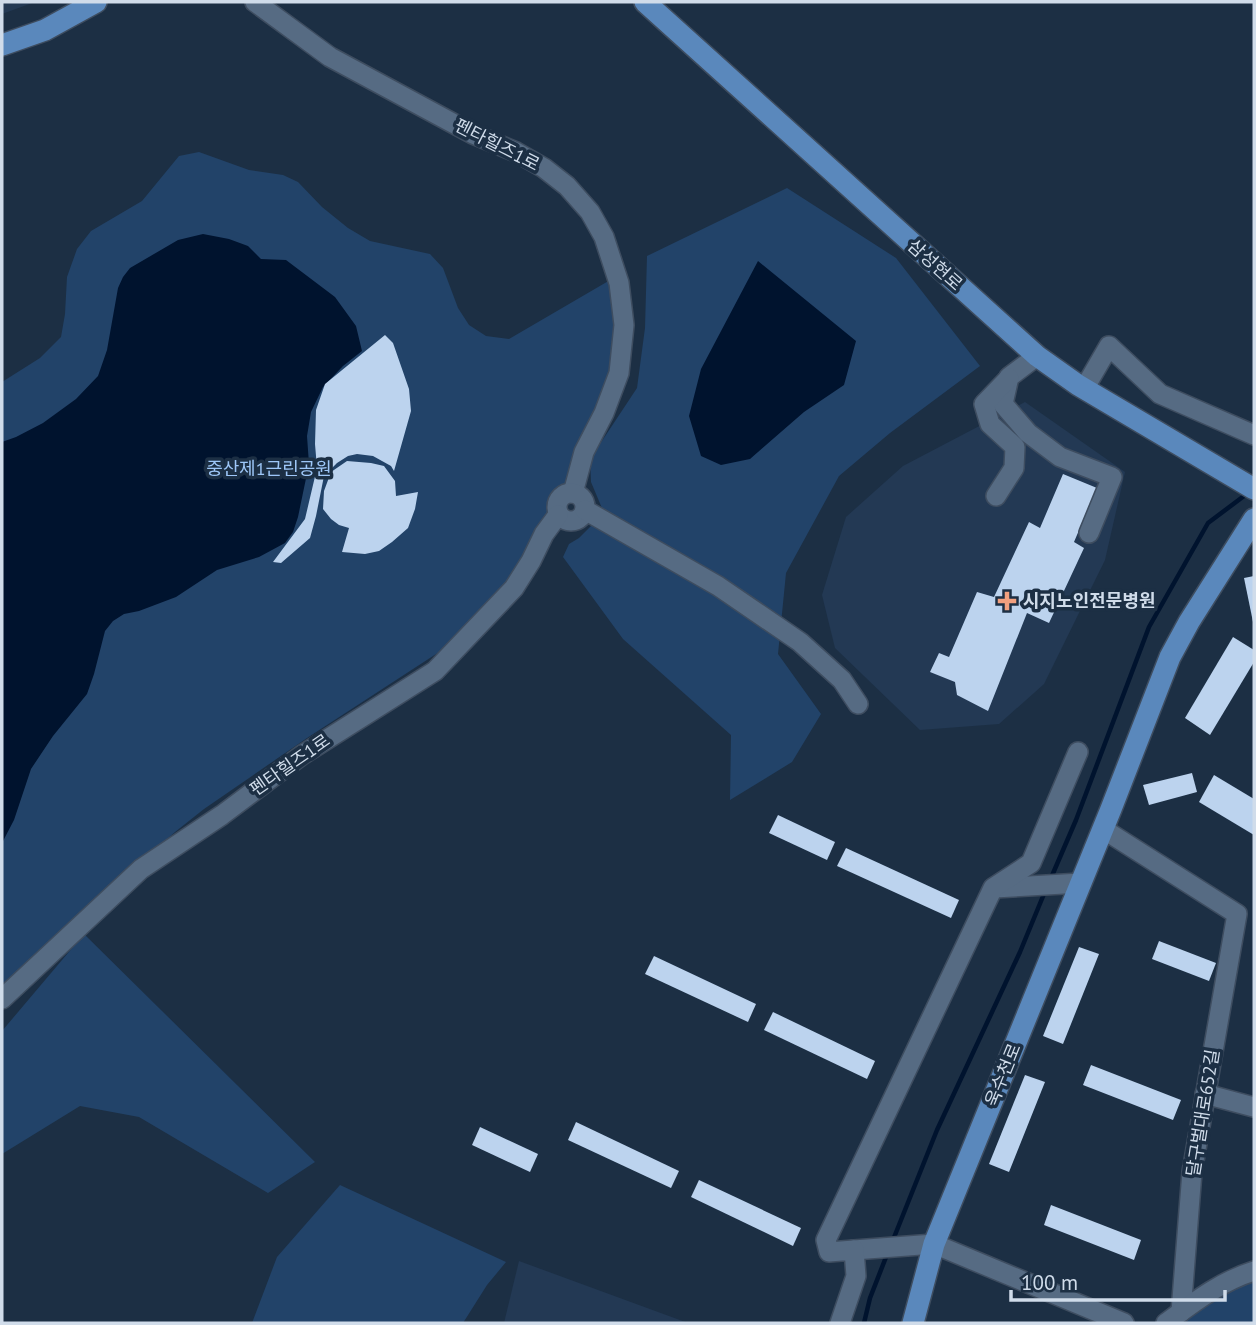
<svg xmlns="http://www.w3.org/2000/svg" width="1256" height="1325" viewBox="0 0 1256 1325" font-family="'PT Sans','Noto Sans KR',sans-serif">
  <style>
    .built { fill: #233954 }
    .green { fill: #224369 }
    .water { fill: #00132e }
    .lines { fill: none; stroke-linecap: round; stroke-linejoin: round }
    .stream { stroke: #00132e; stroke-width: 4.5 }
    .building { fill: #bcd3ee }
    .minor-casing { stroke: #3e4d60; stroke-width: 22 }
    .major-casing { stroke: #3e4d60; stroke-width: 24 }
    .minor { stroke: #566b83; stroke-width: 19 }
    .major { stroke: #5a88bc; stroke-width: 21 }
    .poi-dot { fill: #f2a07f; stroke: #1c2f44; stroke-width: 2.5 }
    .labels { text-anchor: middle; stroke-width: 7; stroke-linejoin: round; paint-order: stroke }
    .street-label { font-size: 18px; fill: #d0dcea; stroke: #1c2f44 }
    .park-label { font-size: 18px; fill: #9ec7f8; stroke: #1c2f44 }
    .poi-label { font-size: 18px; font-weight: bold; fill: #d0dcea; stroke: #1c2f44; text-anchor: start }
  </style>
  <rect width="100%" height="100%" fill="#1c2f44"/>
  <g class="built">
    <path d="M2,2h33l-33,12z"/>
    <path d="M1025,402l100,70 -20,88 -61,124 -45,40 -79,6 -85,-82 -13,-53 24,-78 57,-51z"/>
    <path d="M519,1261l169,62h-184z"/>
  </g>
  <g class="green">
    <path d="M199,152l50,18 34,5 15,7 24,25 26,21 22,13 60,13 13,14 15,40 11,17 17,11 23,3 108,-63 7,49 -51,168 -15,22 -82,113 -169,110 -103,71 -29,23 -173,154v-604l38,-24 21,-21 4,-23 2,-37 10,-28 14,-18 51,-30 37,-45z"/>
    <path d="M787,188l109,70 84,108 -90,67 -51,43 -53,97 -8,81 43,60 -29,48 -62,38 1,-65 -108,-96 -60,-82 6,-13 10,-6 25,-25 -13,-31 -1,-23 47,-71 8,-60 2,-72z"/>
    <path d="M84,934l231,228 -47,31 -129,-76 -59,-11 -78,48v-123z"/>
    <path d="M340,1185l166,77 -19,23 -24,38h-211l25,-66z"/>
    <path d="M1254,1271v52h-88z"/>
  </g>
  <g class="water">
    <path d="M203,234l26,5 19,7 13,13 25,1 49,37 21,29 6,25 -19,15 -20,21 -12,25 -4,24 2,28 -11,53 -5,15 -8,11 -26,14 -42,13 -41,27 -37,14 -15,3 -11,7 -8,10 -11,43 -7,20 -34,42 -22,33 -17,51 -12,23v-401l14,-5 27,-14 33,-24 22,-23 9,-26 11,-62 5,-11 7,-9 48,-28z"/>
    <path d="M758,261l98,80 -12,44 -40,27 -54,47 -29,6 -20,-9 -12,-40 12,-47z"/>
  </g>
  <g class="lines">
    <g class="stream">
      <path d="M1051,878l25,-58 73,-193 59,-104 40,-30"/>
      <path d="M893,1240l44,-110 83,-178 26,-63"/>
      <path d="M864,1323l6,-25 18,-46"/>
    </g>
  </g>
  <g class="building">
    <path d="M385,335l8,8 16,46 2,22 -17,60 -3,-5 -18,-10 -16,-2 -9,2 -11,7 -13,13 -8,40 -6,22 -29,25 -8,-1 32,-43 12,-51 -2,-24 1,-34 9,-26z"/>
    <path d="M347,461l24,2 13,3 11,15 1,15 22,-4 -3,17 -7,19 -16,14 -13,9 -14,3 -23,-2 7,-24 -10,-3 -8,-6 -8,-10 1,-18 7,-19z"/>
    <path d="M1063,474l34,14 -23,54 10,6 -35,75 -22,-10 -39,98 -31,-16 -2,-13 -25,-10 9,-19 10,4 28,-65 17,5 35,-75 11,6z"/>
    <path d="M1254,576v46h-1l-9,-44z"/>
    <path d="M1233,637l21,13v12l-44,73 -25,-17z"/>
    <path d="M1192,773l5,19 -48,13 -6,-20z"/>
    <path d="M1214,775l40,24v36l-55,-33z"/>
    <path d="M778,815l57,27 -8,18 -58,-27z"/>
    <path d="M846,848l113,52 -8,18 -114,-52z"/>
    <path d="M1159,941l57,22 -7,18 -57,-22z"/>
    <path d="M1079,947l20,7 -36,90 -20,-8z"/>
    <path d="M654,956l102,48 -8,18 -103,-48z"/>
    <path d="M773,1012l102,49 -8,18 -103,-49z"/>
    <path d="M1091,1065l90,35 -8,20 -90,-35z"/>
    <path d="M1025,1075l20,7 -36,90 -20,-8z"/>
    <path d="M576,1122l103,49 -8,17 -103,-48z"/>
    <path d="M480,1127l58,27 -8,18 -58,-27z"/>
    <path d="M699,1180l102,48 -8,18 -102,-49z"/>
    <path d="M1051,1205l90,35 -7,20 -90,-35z"/>
  </g>
  <g class="lines">
    <defs>
      <g id="minor">
        <path d="M255,2l75,55 143,77 43,18 28,16 23,18 23,26 14,25 15,46 5,42 -5,48 -15,40 -20,39 -11,41"/>
        <path d="M1037,356l-28,21 -6,27 25,29 32,24 52,20 -23,56"/>
        <path d="M1084,389l25,-43 51,48 94,41"/>
        <circle cx="571" cy="507" r="14"/>
        <path d="M996,496l18,-28 1,-21 -25,-23 -6,-20 25,-26"/>
        <path d="M585,510l133,76 82,56 42,38 16,24"/>
        <path d="M1103,829l134,85 -45,258 -11,140"/>
        <path d="M994,888l87,-5"/>
        <path d="M2,999l139,-130 81,-54 80,-60 133,-84 79,-83 17,-27 13,-27 14,-19"/>
        <path d="M1205,1094l49,13"/>
        <path d="M854,1250l80,-6 190,79"/>
        <path d="M840,1323l16,-47 -2,-26 -25,2 -3,-12 167,-352 38,-25 47,-111"/>
        <path d="M1166,1323c27,-20 55,-42 88,-52"/>
      </g>
      <g id="major">
        <path d="M645,2l392,354 41,29 176,104"/>
        <path d="M2,45l43,-15 51,-28"/>
        <path d="M913,1323l21,-79 177,-435 59,-152 19,-35 65,-103"/>
      </g>
    </defs>
    <use href="#minor" class="minor-casing"/>
    <use href="#major" class="major-casing"/>
    <use href="#minor" class="minor"/>
    <use href="#major" class="major"/>
  </g>
  <path class="poi-dot" d="M1003.5 590.5h7v7h7v7h-7v7h-7v-7h-7v-7h7z"/>
  <g class="labels">
    <g class="street-label">
      <text transform="translate(497 145) rotate(27)" y="6">펜타힐즈1로</text>
      <text transform="translate(935 265) rotate(42)" y="6">삼성현로</text>
      <text transform="translate(290 765) rotate(-35)" y="6">펜타힐즈1로</text>
      <text transform="translate(1003 1075) rotate(-68)" y="6">욱수천로</text>
      <text transform="translate(1203 1113) rotate(-81)" y="6">달구벌대로652길</text>
    </g>
    <g class="park-label">
      <text x="269" y="475">중산제1근린공원</text>
    </g>
    <g class="poi-label">
      <text x="1023" y="607">시지노인전문병원</text>
    </g>
  </g>
  <rect width="1256" height="1325" fill="none" stroke="#d0dcea" stroke-width="7"/>
  <path d="M1011 1290v10h214v-10" fill="none" stroke="#d0dcea" stroke-width="3.5"/>
  <text x="1021" y="1290" font-size="21" fill="#d0dcea" stroke="#1c2f44" stroke-width="5" paint-order="stroke">100 m</text>
</svg>
